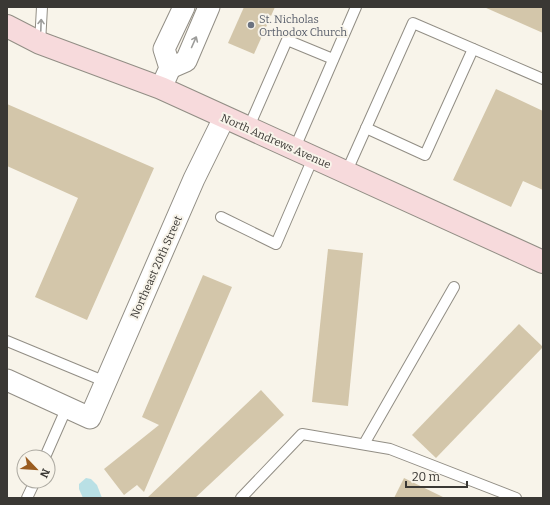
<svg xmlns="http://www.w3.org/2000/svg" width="550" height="505" viewBox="0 0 550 505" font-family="Bitter,serif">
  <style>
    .water { fill: #b9e0e5 }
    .building { fill: #d3c6aa }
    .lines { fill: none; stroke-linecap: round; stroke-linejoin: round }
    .lane-casing { stroke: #928e85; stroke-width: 12 }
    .street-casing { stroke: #928e85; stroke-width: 23 }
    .secondary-casing { stroke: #928e85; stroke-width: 24 }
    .lane { stroke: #fff; stroke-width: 10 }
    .street { stroke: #fff; stroke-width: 21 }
    .secondary { stroke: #f7dadc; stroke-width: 22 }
    .oneway { stroke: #9c9c9a }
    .worship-dot { fill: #6b7280; stroke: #f8f4ea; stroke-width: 1.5 }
    .labels { text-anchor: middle; stroke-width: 4; stroke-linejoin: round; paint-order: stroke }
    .worship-label { font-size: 11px; fill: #5b616d; stroke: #f8f4ea; text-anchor: start }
    .street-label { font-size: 11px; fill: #3a3834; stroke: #f8f4ea }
  </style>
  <rect width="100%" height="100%" fill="#f8f4ea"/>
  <path class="water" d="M86,478l5,1 6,6 5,13h-19l-4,-9v-5z"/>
  <g class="building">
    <path d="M244,7h31l-21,47 -26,-11z"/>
    <path d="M484,7h59v26z"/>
    <path d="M496,89l47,22v79l-20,-9 -12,26 -58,-27z"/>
    <path d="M7,104l147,64 -67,152 -52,-23 43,-99 -71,-32z"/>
    <path d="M328,249l35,4 -15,153 -36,-4z"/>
    <path d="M203,275l29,12 -88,205 -7,-7 -13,10 -20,-26 55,-44 -17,-8z"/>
    <path d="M519,324l24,23 -107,111 -24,-23z"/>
    <path d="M261,390l23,25 -89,83h-48z"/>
    <path d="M404,478l41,20h-51z"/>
  </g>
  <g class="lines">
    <defs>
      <g id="lane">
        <path d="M40,43l2,-36"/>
        <path d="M366,128l59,27 48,-106"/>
        <path d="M248,129l39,-89 46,19"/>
        <path d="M294,150l62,-143"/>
        <path d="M346,173l67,-150 130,56"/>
        <path d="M221,217l55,27 37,-86"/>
        <path d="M7,341l99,41"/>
        <path d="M364,444l90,-157"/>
        <path d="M45,457l22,-50"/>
        <path d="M27,498l8,-17"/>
        <path d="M241,498l61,-64 88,15 126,49"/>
      </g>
      <g id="street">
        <path d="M170,68l16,-7 23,-54"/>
        <path d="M161,88l9,-20 -6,-19 20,-42"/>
        <path d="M7,380l83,38 104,-239 30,-61"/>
      </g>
      <path id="secondary" d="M7,26l33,17 121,45 382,174"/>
    </defs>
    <use href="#lane" class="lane-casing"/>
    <use href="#street" class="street-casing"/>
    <use href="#secondary" class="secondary-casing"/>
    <use href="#lane" class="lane"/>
    <use href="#street" class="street"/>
    <use href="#secondary" class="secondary"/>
  </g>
  <defs><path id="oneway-shaft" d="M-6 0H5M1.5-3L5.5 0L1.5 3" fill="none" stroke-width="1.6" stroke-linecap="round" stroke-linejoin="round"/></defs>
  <g class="oneway">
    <use href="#oneway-shaft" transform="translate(41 25) rotate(-88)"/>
    <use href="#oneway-shaft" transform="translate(194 42) rotate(-66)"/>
  </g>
  <circle class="worship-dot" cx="251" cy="25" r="4"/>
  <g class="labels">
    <g class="worship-label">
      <text x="259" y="23">St. Nicholas<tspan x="259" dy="13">Orthodox Church</tspan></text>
    </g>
    <g class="street-label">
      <text transform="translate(276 141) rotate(24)" y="4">North Andrews Avenue</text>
      <text transform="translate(156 267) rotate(-66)" y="4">Northeast 20th Street</text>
    </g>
  </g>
  <rect width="550" height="505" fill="none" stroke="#3a3834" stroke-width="16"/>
  <g transform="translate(36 469) rotate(115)"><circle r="19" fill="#f8f4ea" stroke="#aca9a1"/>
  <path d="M0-3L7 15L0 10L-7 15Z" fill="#9a5c20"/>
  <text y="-6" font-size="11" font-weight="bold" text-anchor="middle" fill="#3a3834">N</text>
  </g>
  <path d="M406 481v6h61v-6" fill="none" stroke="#3a3834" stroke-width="2"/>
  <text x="412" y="481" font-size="12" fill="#3a3834" stroke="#f8f4ea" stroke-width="3" paint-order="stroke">20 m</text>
</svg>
